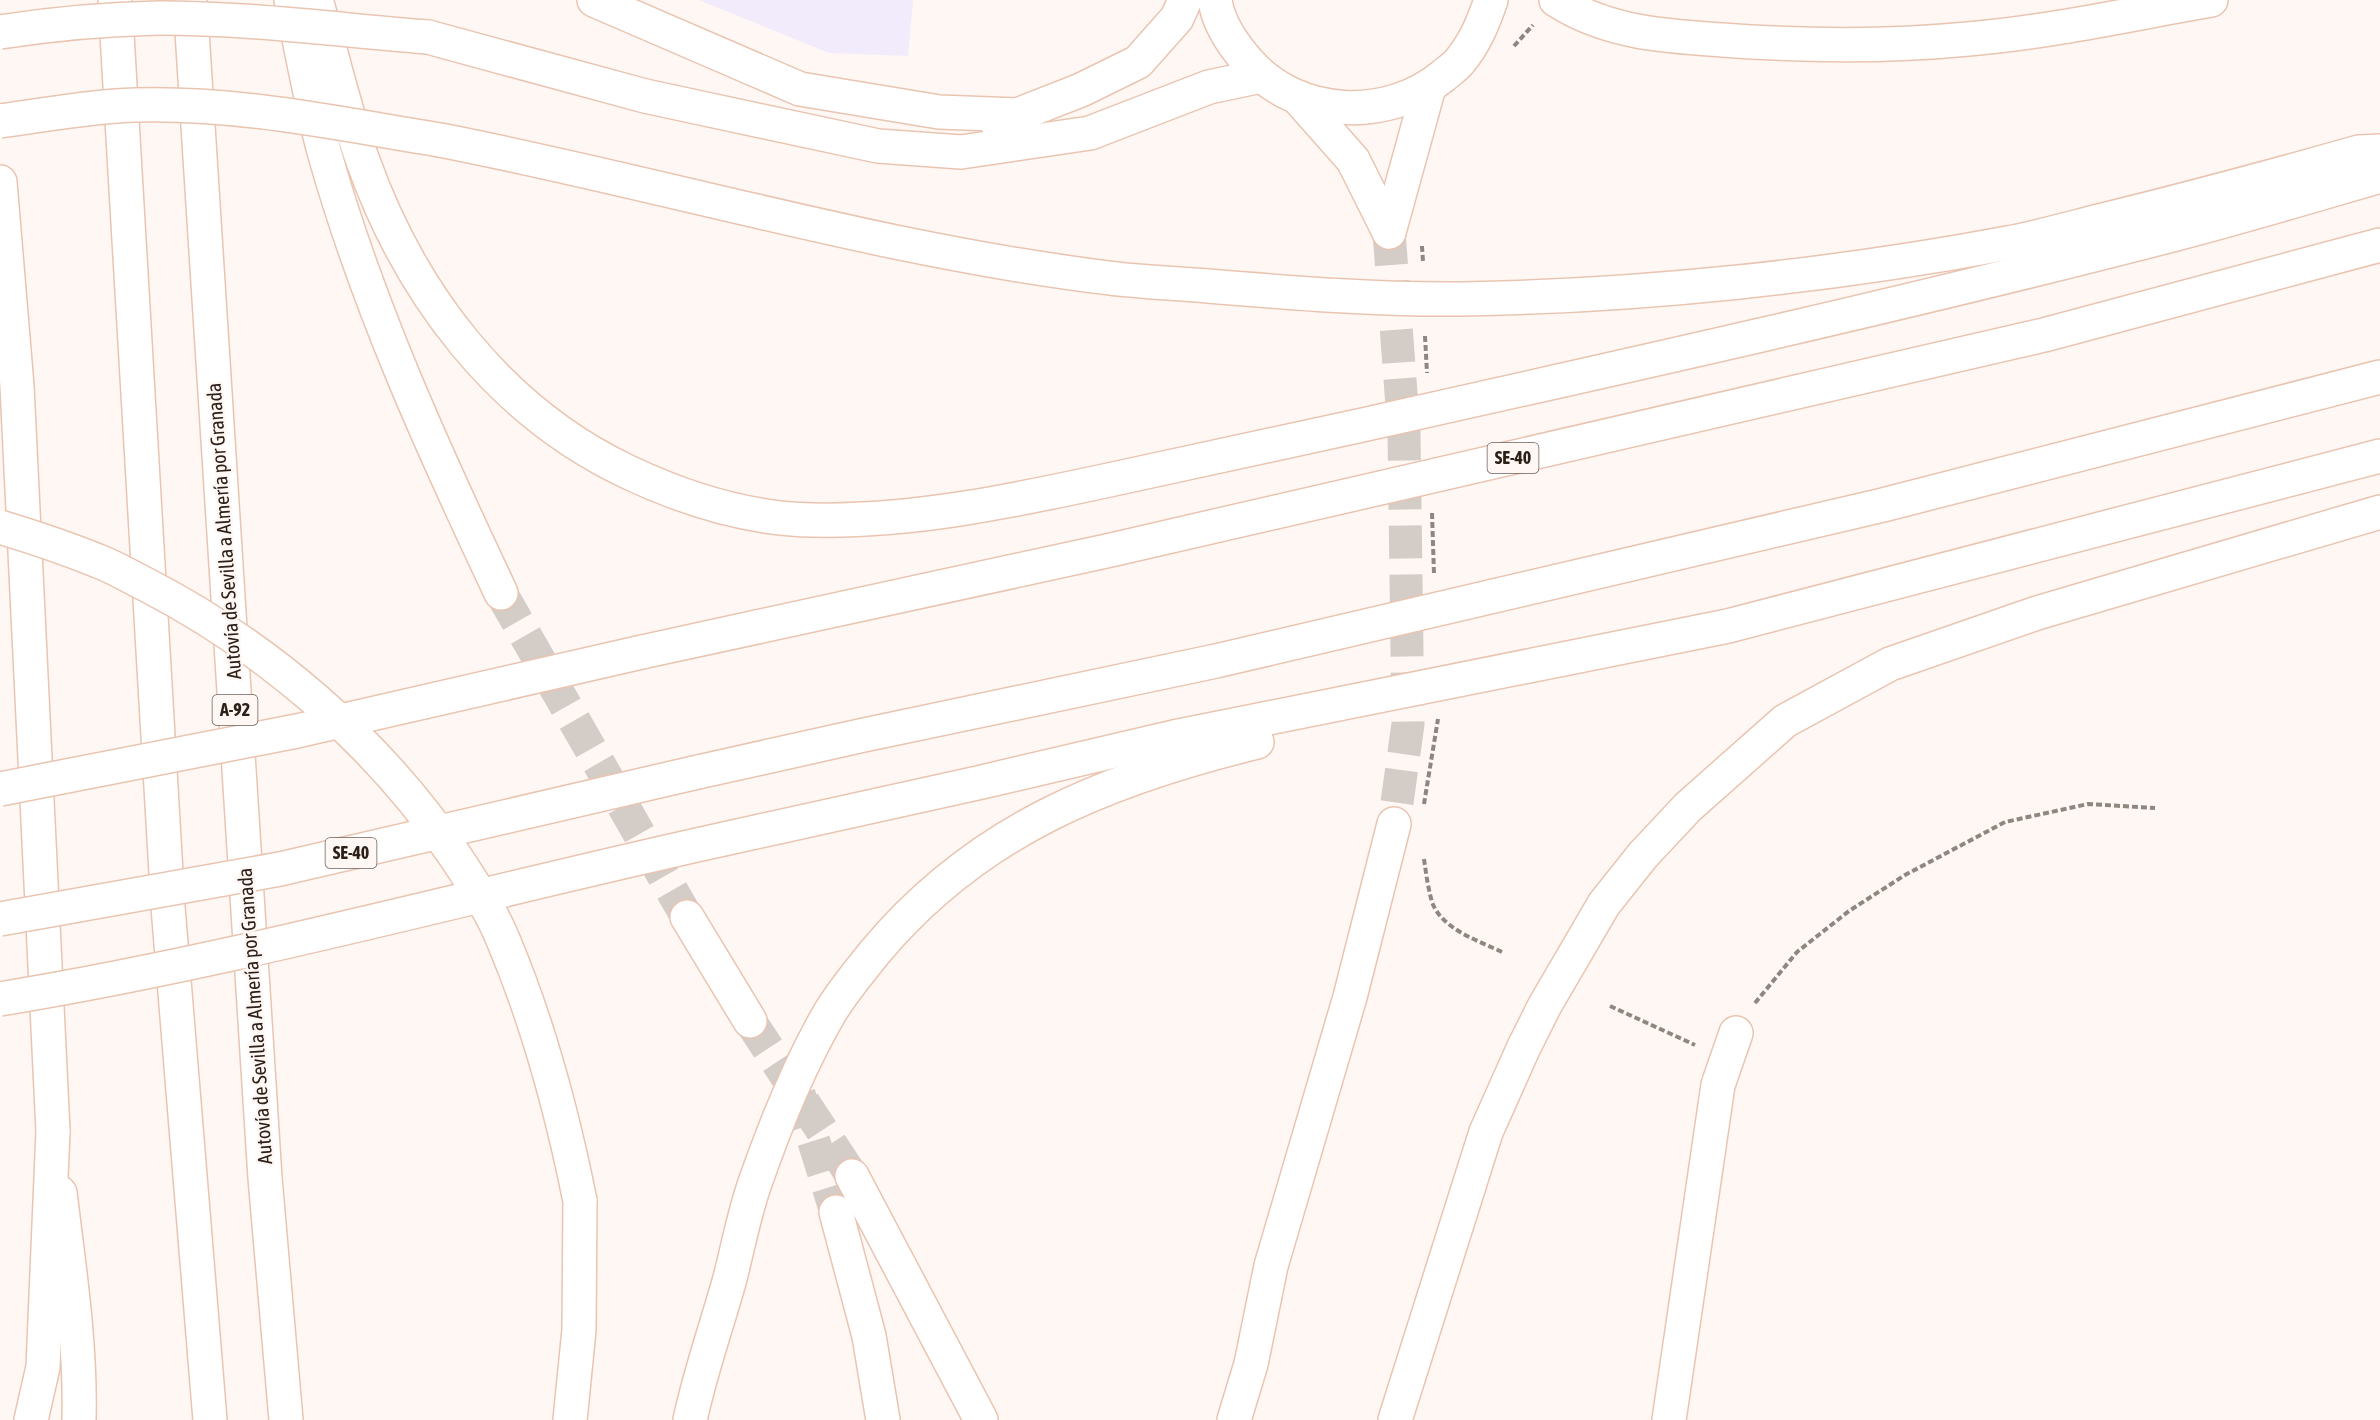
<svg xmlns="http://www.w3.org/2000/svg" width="2380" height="1420" viewBox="0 0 2380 1420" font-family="'Asap Condensed',sans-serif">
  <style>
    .industrial { fill: #f2ebfc }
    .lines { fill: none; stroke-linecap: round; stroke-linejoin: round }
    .tertiary-tunnel { stroke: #d4ccc7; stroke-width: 33; stroke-dasharray: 33 16; stroke-linecap: butt }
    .trunk-tunnel { stroke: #d4ccc7; stroke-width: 33; stroke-dasharray: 33 16; stroke-linecap: butt }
    .motorway-tunnel { stroke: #d4ccc7; stroke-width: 33; stroke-dasharray: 33 16; stroke-linecap: butt }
    .minor-casing { stroke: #e9c5b1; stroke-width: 36 }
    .tertiary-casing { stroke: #e9c5b1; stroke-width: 36 }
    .secondary-casing { stroke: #e9c5b1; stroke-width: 36 }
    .trunk-casing { stroke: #e9c5b1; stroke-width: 36 }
    .motorway-casing { stroke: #e9c5b1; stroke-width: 36 }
    .path { stroke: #908680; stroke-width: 4; stroke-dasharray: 6 3; stroke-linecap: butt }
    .minor { stroke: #fff; stroke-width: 33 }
    .tertiary { stroke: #fff; stroke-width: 33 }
    .secondary { stroke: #fff; stroke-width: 33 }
    .trunk { stroke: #fff; stroke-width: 33 }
    .motorway { stroke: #fff; stroke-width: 33 }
    .tertiary-bridge-casing { stroke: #e9c5b1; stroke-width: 36; stroke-linecap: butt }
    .motorway-bridge-casing { stroke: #e9c5b1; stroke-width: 36; stroke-linecap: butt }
    .tertiary-bridge { stroke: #fff; stroke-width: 33 }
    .motorway-bridge { stroke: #fff; stroke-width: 33 }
    .labels { text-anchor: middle; stroke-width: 5; stroke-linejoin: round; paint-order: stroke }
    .shield { fill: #fef7f3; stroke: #6c605a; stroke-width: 1.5 }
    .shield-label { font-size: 18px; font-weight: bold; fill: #2d2019 }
    .street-label { font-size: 20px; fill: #2d2019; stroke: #fef7f3 }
  </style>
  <rect width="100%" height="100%" fill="#fef7f3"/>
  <path class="industrial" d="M699,0h214l-5,56 -79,-3z"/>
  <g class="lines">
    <path class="tertiary-tunnel" d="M1389,232l15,201 4,291 -14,100"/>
    <g class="trunk-tunnel">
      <path d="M501,593l186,324"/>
      <path d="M750,1021l102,155"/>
    </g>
    <path class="motorway-tunnel" d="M799,1094l37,118"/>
    <defs>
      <path id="minor" d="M1669,1420l49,-335 18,-52"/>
      <g id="tertiary">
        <path d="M594,0l206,89 139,23 79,3"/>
        <path d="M1215,0c3,24 19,46 34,63 49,55 138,59 194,13 6,-5 13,-10 17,-15 16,-20 23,-38 31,-61"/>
        <path d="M428,37l217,59 233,50 83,6 129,-19 119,-46 52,-11"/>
        <path d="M1299,99l54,61 36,72"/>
        <path d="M997,123l84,-33 57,-28 39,-44 8,-18"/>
        <path d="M1389,232l40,-145"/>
        <path d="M1234,1420l17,-56 20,-98 79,-269 44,-173"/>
      </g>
      <path id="secondary" d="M60,1193c9,74 21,151 19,227"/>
      <g id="trunk">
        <path d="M115,0l53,907 42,513"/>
        <path d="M190,0l75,1178 21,242"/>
        <path d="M291,0c11,51 20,105 34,155 43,152 109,296 176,438"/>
        <path d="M0,182l17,204 36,745"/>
        <path d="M687,917l63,104"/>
        <path d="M852,1176l129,244"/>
      </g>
      <g id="motorway">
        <path d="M316,0c16,53 28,109 47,161 47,132 136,250 265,311 57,27 122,47 185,48 99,2 199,-19 296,-40 86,-18 172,-37 258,-56 269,-60 538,-120 805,-189 70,-18 139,-39 208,-59"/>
        <path d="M1556,0c51,33 108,36 166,40 82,6 164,7 246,-1 82,-7 163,-25 243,-39"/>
        <path d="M440,140c221,43 437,109 661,137 36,5 72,6 107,9 85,7 170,14 255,13 179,-3 369,-23 545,-56 32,-6 63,-15 95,-23 86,-21 171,-44 256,-68l21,-1"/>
        <path d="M642,652l469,-102 933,-215 336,-90"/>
        <path d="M698,772l166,-37 352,-74 667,-156 497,-128"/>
        <path d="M724,839l258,-57 192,-45 554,-111 652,-170"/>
        <path d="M836,1212l33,124 14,84"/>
        <path d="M31,1420l12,-53 10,-236"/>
        <path d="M570,1420l9,-90 1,-129"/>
        <path d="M690,1420c10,-47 26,-92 39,-138 9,-34 15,-69 27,-102 20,-57 43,-114 73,-166 13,-22 30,-42 46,-62 102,-122 231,-173 382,-210"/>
        <path d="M1395,1420l91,-288 37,-83 22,-44 59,-101 39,-49 45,-48 97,-86 105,-57 147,-51 343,-101"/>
      </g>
    </defs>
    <use href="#minor" class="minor-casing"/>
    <use href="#tertiary" class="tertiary-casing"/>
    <use href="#secondary" class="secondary-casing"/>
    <use href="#trunk" class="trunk-casing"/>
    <use href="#motorway" class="motorway-casing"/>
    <g class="path">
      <path d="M1514,46l19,-21"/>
      <path d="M1422,246l1,16"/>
      <path d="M1425,336l2,37"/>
      <path d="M1432,513l2,61"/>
      <path d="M1424,804l14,-85"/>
      <path d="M1424,859c2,14 4,29 8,43 10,28 48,39 72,51"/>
      <path d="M1755,1003l42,-51 52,-41 56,-36 100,-53 83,-18 67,4"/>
      <path d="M1610,1006l85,39"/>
    </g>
    <use href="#minor" class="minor"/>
    <use href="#tertiary" class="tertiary"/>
    <use href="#secondary" class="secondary"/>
    <use href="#trunk" class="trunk"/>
    <use href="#motorway" class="motorway"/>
    <defs>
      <path id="tertiary-bridge" d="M0,32c52,-8 107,-13 159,-14 90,0 180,12 269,19"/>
      <g id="motorway-bridge">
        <path d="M0,121c45,-6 91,-15 136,-16 102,-3 204,19 304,35"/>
        <path d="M0,527c33,10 66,21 98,34 16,6 31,15 47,23 122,63 233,158 310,272 18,27 37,56 49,86 34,81 59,174 76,259"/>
        <path d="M0,789l297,-58 345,-79"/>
        <path d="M0,919l280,-50 418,-97"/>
        <path d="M0,999c244,-40 482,-107 724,-160"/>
      </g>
    </defs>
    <use href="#tertiary-bridge" class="tertiary-bridge-casing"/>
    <use href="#motorway-bridge" class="motorway-bridge-casing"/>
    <use href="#tertiary-bridge" class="tertiary-bridge"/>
    <use href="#motorway-bridge" class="motorway-bridge"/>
  </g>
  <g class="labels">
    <g class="shield">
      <rect x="1487.5" y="443" width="51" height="30" rx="4.5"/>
      <rect x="212.5" y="695" width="45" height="30" rx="4.5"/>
      <rect x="325.5" y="838" width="51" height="30" rx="4.5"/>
    </g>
    <g class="shield-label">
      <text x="1513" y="464">SE-40</text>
      <text x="235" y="716">A-92</text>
      <text x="351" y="859">SE-40</text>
    </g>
    <g class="street-label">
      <text transform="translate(224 531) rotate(-94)" y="7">Autovía de Sevilla a Almería por Granada</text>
      <text transform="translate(255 1016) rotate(-94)" y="7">Autovía de Sevilla a Almería por Granada</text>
    </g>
  </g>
</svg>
